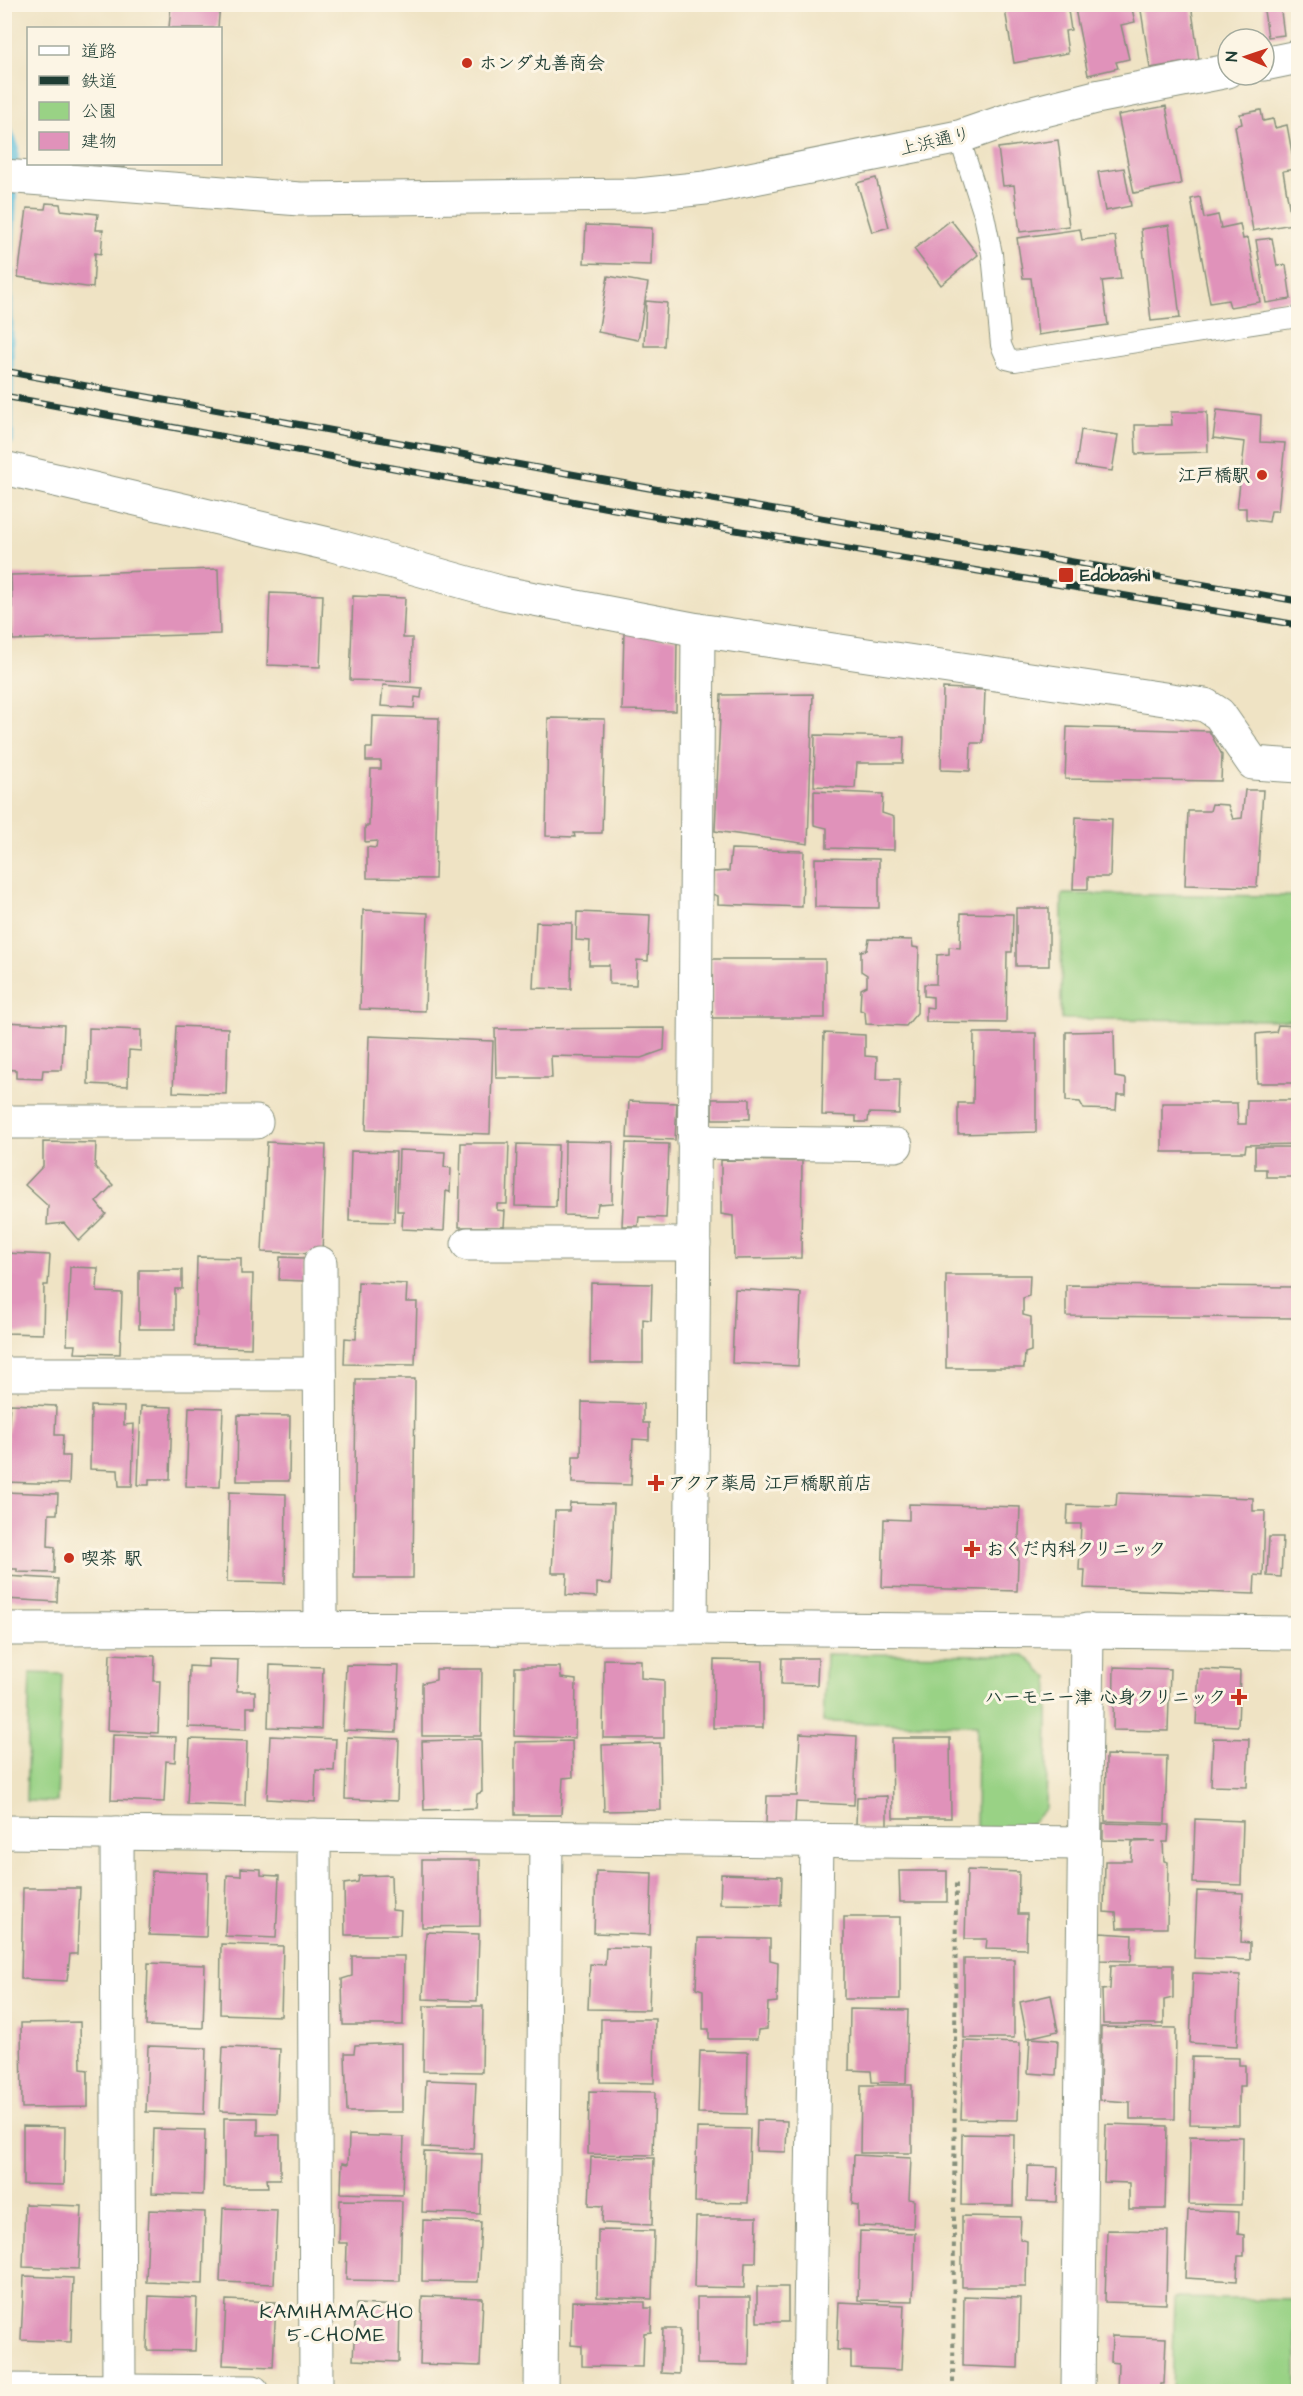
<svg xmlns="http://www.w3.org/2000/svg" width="1303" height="2396" viewBox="0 0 1303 2396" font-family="'Architects Daughter','Klee One',sans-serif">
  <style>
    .green { fill: #99d285; stroke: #5c885c; stroke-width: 1.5 }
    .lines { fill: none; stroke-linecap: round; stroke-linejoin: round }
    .stream { stroke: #5fc0dd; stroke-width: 12 }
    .building { fill: #e092ba }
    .lane-casing { stroke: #87907c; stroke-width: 22 }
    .street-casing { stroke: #87907c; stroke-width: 35 }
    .path { stroke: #87907c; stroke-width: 4; stroke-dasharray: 4.5 4.5; stroke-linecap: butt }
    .lane { stroke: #fff; stroke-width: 20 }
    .street { stroke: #fff; stroke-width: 33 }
    .rail-casing { stroke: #1f3d34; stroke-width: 7 }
    .rail { stroke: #fcf5e5; stroke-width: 4.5; stroke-dasharray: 14; stroke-linecap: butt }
    .poi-dot { fill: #c8321e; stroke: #fcf5e5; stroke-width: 2 }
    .labels { text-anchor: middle; stroke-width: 6; stroke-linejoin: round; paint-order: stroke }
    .poi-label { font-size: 18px; font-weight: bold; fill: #1f3d34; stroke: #fcf5e5; text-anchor: start }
    .street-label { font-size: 18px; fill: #1f3d34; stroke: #fcf5e5 }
    .neighbourhood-label { font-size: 20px; letter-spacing: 1.5px; fill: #1f3d34; stroke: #fcf5e5 }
  </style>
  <rect width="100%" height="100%" fill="#fcf5e5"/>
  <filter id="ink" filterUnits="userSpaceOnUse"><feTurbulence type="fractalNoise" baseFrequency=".0167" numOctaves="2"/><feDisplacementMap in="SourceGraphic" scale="12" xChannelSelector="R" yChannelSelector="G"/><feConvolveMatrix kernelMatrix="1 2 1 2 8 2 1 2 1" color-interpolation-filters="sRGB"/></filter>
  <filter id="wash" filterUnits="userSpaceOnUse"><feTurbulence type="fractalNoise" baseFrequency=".008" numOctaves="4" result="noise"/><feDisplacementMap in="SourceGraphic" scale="24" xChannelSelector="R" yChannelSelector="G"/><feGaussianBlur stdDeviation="1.35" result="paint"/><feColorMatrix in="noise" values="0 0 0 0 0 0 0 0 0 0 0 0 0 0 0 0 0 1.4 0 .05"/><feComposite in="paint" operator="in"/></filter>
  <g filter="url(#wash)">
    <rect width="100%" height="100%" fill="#efe3c4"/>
    <g class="green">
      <path d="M1062,894l236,2v124l-237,-1z"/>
      <path d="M826,1654l198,1 25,23 -3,130 -20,21h-50l1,-104 -154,-3z"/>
      <path d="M30,1673l32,1 -5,128 -31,-1z"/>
      <path d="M1175,2298l121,2v91h-124z"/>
    </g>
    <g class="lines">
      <path class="stream" d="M4,124l9,23 -6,141 1,152"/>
    </g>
    <g id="blocks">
      <g class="building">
        <path d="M171,4h49l-2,24h-49z"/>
        <path d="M1004,4h63l4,26 -6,1 3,22 -54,10z"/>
        <path d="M1074,4h57l4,18 -14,3 8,34 -13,3 2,6 -30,7z"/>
        <path d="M1140,4h51l8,56 -49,8z"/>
        <path d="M1263,4h17l4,31 -16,2z"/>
        <path d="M1166,106l15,78 -47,9 -16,-78z"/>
        <path d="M1261,110l2,11 10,-2 2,9 12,-3 8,44 -12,2 9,53 -39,7 -18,-105 7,-2 -2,-10z"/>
        <path d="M1058,140l11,86 -49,6 -6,-47 -11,1 -5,-38z"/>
        <path d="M93,164h32v3l-32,-1z"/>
        <path d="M1124,168l7,38 -26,5 -7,-39z"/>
        <path d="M876,178l13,49 -17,5 -15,-49z"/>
        <path d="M1200,197l4,21 14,-3 3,13 19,-4 3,15 5,-1 12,64 -30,5 -2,-7 -18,3 -19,-104z"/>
        <path d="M46,203l14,1 1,6 37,4 -2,16h7l-2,24 -6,-1 -2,35 -75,-11 9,-69 18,1z"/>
        <path d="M951,220l27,35 -37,30 -27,-36z"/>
        <path d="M586,225l66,3 -1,37 -67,-2z"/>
        <path d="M1169,225l11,93 -29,3 -10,-92z"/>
        <path d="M1080,229l2,11 33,-4 6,43 -19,2 6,44 -70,10 -7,-57h-8l-6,-40z"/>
        <path d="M1272,238l5,28 9,-1 5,34 -25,4 -10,-63z"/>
        <path d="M608,276l40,7 -10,57 -40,-8z"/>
        <path d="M646,301l21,2 -3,43h-20z"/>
        <path d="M1217,410l44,5 -1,27 25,1 -7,68h-7l-2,11 -23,-3v-11h-9l8,-66 -32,-4z"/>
        <path d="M1171,412h36l1,40 -72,2 -1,-29h37z"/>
        <path d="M1081,430l37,5 -6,36 -36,-5z"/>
        <path d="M218,569l2,65 -207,6 -2,-65z"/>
        <path d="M270,593l53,2 -3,72 -53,-2z"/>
        <path d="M353,596l52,2 -2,40h9l-1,44 -61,-2z"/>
        <path d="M624,632l53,7 -1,72 -54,-1z"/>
        <path d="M383,685l39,3 -1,10 -6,-1 -1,11 -33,-2z"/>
        <path d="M943,688l42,2 -2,53h-12l-1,28 -29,-1z"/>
        <path d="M813,694l-5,150 -93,-13 6,-136z"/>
        <path d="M373,716l66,2 -4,161 -68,-1v-31l9,1 1,-7 -12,1v-16h4l2,-57h10v-8h-15v-13h6z"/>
        <path d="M548,718l57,1 -3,114h-28l1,4 -29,-1z"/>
        <path d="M1067,727l142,4 13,24 -1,26 -156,-2z"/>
        <path d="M815,735l89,2 -1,26h-46l-2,25 -41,-2z"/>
        <path d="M1245,790h18l-6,97 -72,-2 3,-74h22l2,-7 16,1 5,14 9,-1z"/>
        <path d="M814,791l69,3 -1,19 12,4v33l-67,-2v-20l-13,-3z"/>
        <path d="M1076,817l36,2 -2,58h-22v12h-15z"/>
        <path d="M731,849l73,2 -2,56 -84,-3v-8l-6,-2 1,-22 16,-1z"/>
        <path d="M815,858l64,1v49l-64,-1z"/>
        <rect x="1016" y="908" width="33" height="58"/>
        <path d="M363,910l65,3 -3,98 -65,-2z"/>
        <path d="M577,912l73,3 -2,46 -11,-1 -1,25 -27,-1v-19h-20l1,-24 -14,-1z"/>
        <path d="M961,913l52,1 -1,38h-5l-1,71 -80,-1v-15l7,1v-11l-9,-1v-12h12l1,-29 12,-1v-7l11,1z"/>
        <path d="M536,922l36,1 -1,66 -38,-1z"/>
        <path d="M869,939l43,1 1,7 6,1 -2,65 -11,13 -40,-2 -1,-12 -5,-2 1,-21 6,-3v-11l-6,-4v-20l6,-1z"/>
        <rect x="712" y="959" width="113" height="59"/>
        <path d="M4,1022l60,3 -2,45h-19l-1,9 -26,-1v-8l-12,-1z"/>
        <path d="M1278,1025l20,1v57h-41l-1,-49 20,-2z"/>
        <path d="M176,1026l52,2 -2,66 -53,-2z"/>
        <path d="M89,1028l52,2v21l-12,-1 -1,36 -40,-2z"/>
        <path d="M665,1028l-1,22 -23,8 -90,-2 1,22h-56l-1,-49z"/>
        <path d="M1114,1031l1,46 11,2v16h-9l-1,15 -32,-1 -4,-7 -14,-1v-69z"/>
        <path d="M824,1033l41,2v21l12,1 -1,22h24l-1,35 -30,-1 -1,9h-12v-6l-34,-1z"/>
        <path d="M974,1033h62v99l-78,2v-31h15z"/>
        <path d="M369,1036l124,5 -3,93 -124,-4z"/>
        <rect x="712" y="1099" width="38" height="20"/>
        <path d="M1247,1100h51v44l-52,1 -1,7h-83v-49h75l1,21h8z"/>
        <path d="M629,1101l48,2 -2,37 -48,-2z"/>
        <path d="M565,1141l48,1 -1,61 -14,1 -2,12 -32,-1z"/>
        <path d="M43,1142l53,1 -1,24 18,18 -17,17 10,12 -27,27 -15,-18 -17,2 1,-19 -23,-21 18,-19z"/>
        <path d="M267,1142l59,3 -4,109 -60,-2z"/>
        <path d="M461,1143h48l-2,61h-10v6l8,1 -1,16h-45z"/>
        <path d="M626,1143l43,1 -3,74 -27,-1 -1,9h-16z"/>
        <path d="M517,1144l41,1 -2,62 -41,-1z"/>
        <path d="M1255,1147h43v30h-32v-8h-11z"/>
        <path d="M399,1150l46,2 -1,15 7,1 -1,24 -4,-1 -2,40 -42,-2 1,-18h-6z"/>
        <path d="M351,1151l45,1 -2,70 -45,-1z"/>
        <path d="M721,1160l81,1 -1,97 -67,1 -1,-43 -12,-2z"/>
        <path d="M5,1253l45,2 -2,30h-4l-1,49 -38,-1z"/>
        <path d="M197,1257l44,1v16h12l-2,74 -56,-2z"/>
        <path d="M280,1257l24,1v23l-25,-1z"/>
        <path d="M70,1267l28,1 -1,24 25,1 -2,61 -45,-1 1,-8h-9z"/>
        <path d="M139,1270h43v19h-7v40h-36z"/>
        <path d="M946,1275h84l-1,21 -6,2v17l8,2v34l-6,2 -1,15h-78z"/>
        <path d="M358,1282l49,2 -1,18h11l-2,63 -71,-1 1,-26 11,1z"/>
        <path d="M591,1283l61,1 -1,36 -8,-1v44h-53z"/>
        <path d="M1066,1285l232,2v31l-232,-2z"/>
        <path d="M735,1289l66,4 -3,73 -66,-3z"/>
        <path d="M356,1379h59l-2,199h-59z"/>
        <path d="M582,1402l61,2v19h6v17l-16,-1 -2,46 -59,-2 1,-27h8z"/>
        <path d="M10,1404l46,2 -1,29h8l-1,21h8l-1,28 -65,-2z"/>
        <path d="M91,1406l33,1v18l10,-1 -2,62h-13l-1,-16 -28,-1z"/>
        <path d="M141,1406l31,1 -2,72h-21v6h-11z"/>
        <path d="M189,1407l34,1 -3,79 -34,-1z"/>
        <path d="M238,1415l52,1 -1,65h-52z"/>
        <path d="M4,1492l54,2 -1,20h-8l-1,32 7,1 -1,26 -37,-1v-3h-11z"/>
        <path d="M229,1492l57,2 -1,89 -58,-1z"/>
        <path d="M1117,1493l136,5v13h12l-2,65 -8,-1 -1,19 -170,-6 1,-18h-6l2,-46h-14l1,-19 48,1z"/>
        <path d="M570,1503l44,1 -3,80 -14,-1v14l-31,-2 1,-22h-15l3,-62h14z"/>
        <path d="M909,1504l111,3 -3,84 -135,-4 2,-68 25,1z"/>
        <path d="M1269,1537h14l-2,40 -14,-1z"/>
        <path d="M5,1576l53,3 -1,23 -52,-3z"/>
        <path d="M110,1654l45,2 -1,25h6l-2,52 -51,-3z"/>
        <path d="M782,1658h36l-1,27 -36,-1z"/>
        <path d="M208,1659l30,1 -1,31h18v16h-8v22l-59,-2 1,-61 19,1z"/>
        <path d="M604,1659l37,1v18l23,2v58h-61z"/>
        <path d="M714,1660l49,1v67h-50z"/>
        <path d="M270,1665l53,2 -2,62 -53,-2z"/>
        <path d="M346,1665l53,1 -3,66 -53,-2z"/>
        <path d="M515,1667h45l1,11 15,2 -1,58 -61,-2z"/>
        <path d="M1114,1667l56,2 -2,62 -55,-1z"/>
        <path d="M436,1669h46l-1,67h-59v-53l14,-3z"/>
        <path d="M1199,1669l41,2 -2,55 -42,-2z"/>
        <path d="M800,1733l57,3 -3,69 -58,-3 -1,22 -29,-1 1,-27h30z"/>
        <path d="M113,1735l63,2 -1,25 -9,-1 -2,41 -53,-2z"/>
        <path d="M270,1736l66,3 -2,32 -18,-1 -1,32 -48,-3z"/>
        <path d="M347,1737l52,2 -2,62 -52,-2z"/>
        <path d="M892,1738h58l1,80h-58z"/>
        <path d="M1213,1738l36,1 -2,48 -36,-1z"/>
        <path d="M190,1739l57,2 -2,65 -58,-2z"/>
        <path d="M481,1739l1,53 -5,2 -1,14 -52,2 -2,-69z"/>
        <path d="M572,1741l1,36 -10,1 -2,37h-46v-73z"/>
        <path d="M660,1743l1,67 -57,1 -2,-66z"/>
        <path d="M1106,1755l61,1 -2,67 -60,-2z"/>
        <path d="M887,1796v29h-31l1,-28z"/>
        <path d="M1195,1819l48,2 -2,64 -48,-2z"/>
        <path d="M1103,1823l66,2 -1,17h-5l1,19 4,1 -1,66h-50l-1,-15 -12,-1 1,-51h26l1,-19 24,-1 -53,-1z"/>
        <path d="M422,1860h58v66l-58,1z"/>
        <path d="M241,1868l20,1v6l18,1 -3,62 -51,-2 2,-61 14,1z"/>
        <path d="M967,1870l52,2 -1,42h9l-1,35 -40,-1 1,-9h-22z"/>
        <path d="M152,1871l56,2 -2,64 -57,-2z"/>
        <path d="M596,1871l56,2 -2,62 -56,-2z"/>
        <path d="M899,1871h48v31h-47z"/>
        <path d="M721,1874l61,2 -1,29 -61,-1z"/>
        <path d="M391,1875l1,35 9,1 -1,24h-55l-1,-51 14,-2 1,-6z"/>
        <path d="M23,1888h57l-3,66h-7l-3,27 -46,-2z"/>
        <path d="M1197,1891l46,2 -2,49 9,1v17l-56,-2z"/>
        <rect x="844" y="1917" width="56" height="82"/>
        <path d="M426,1932l53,2 -2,67 -54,-2z"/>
        <path d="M1100,1933l32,2 -1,26 -32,-1z"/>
        <path d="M698,1938l72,1v21l8,2 -1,40 -9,1 -1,26 -9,1 -1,9h-48v-10h-6v-39l-7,-2z"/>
        <path d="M221,1944l62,2 -2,70 -61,-2z"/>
        <path d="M606,1947l45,1 -2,62 -61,-1 2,-45 15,1z"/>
        <path d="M352,1956h52l-1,69h-60l-1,-46 10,-3z"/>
        <rect x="964" y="1959" width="50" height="79"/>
        <path d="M148,1963l57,2 -2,63 -57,-2z"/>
        <path d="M1111,1965h62v33l-9,2v24h-61l-1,-34 8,-1z"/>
        <path d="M1193,1973l47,2 -3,71 -47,-3z"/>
        <path d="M1051,1995l7,36 -31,7 -7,-36z"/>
        <path d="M424,2006h59l-1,66 -59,-1z"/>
        <path d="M850,2009l58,1 -2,73 -34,-1 -1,-11 -22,-1z"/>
        <path d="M601,2019h54l-1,64 -54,-1z"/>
        <path d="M80,2022l1,47 7,1v37l-66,1 -1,-85z"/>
        <path d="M1101,2027l75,1 -1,91h-45v-17l-30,-2z"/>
        <path d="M1030,2038l28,2 -2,35 -28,-2z"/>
        <path d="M964,2041l56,2 -2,77 -57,-1z"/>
        <path d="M402,2043v69h-55l-2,-59h9l1,-8z"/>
        <path d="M148,2046l58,2 -2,66 -58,-2z"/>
        <path d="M223,2047l57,2 -3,64 -57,-2z"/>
        <path d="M700,2051l48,1 -1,62 -49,-1z"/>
        <path d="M1192,2057l47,1v7h6v21h-6v39l-49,-1z"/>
        <path d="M426,2080l50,2 -3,67 -50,-2z"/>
        <path d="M861,2085h51v68h-52z"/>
        <path d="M589,2091l66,1 -2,63 -65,-1z"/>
        <path d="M224,2118h34v17h22v44h-13l1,8h-44z"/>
        <path d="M757,2120l30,1 -1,31 -30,-1z"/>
        <path d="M1106,2124l61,2 -2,83h-36v-26l-25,-1z"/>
        <path d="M23,2126l42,1 -1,58 -41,-1z"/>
        <path d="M697,2128l53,1 -2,74 -53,-1z"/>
        <path d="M154,2129l51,1 -2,65 -51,-2z"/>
        <path d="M962,2134l52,1 -1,71 -52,-1z"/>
        <path d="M349,2135l55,2 -2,58 -61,-2 1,-30 6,1z"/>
        <path d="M1190,2136l53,1 -1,68 -53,-1z"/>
        <path d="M424,2152l58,2 -2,60 -58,-2z"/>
        <path d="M854,2155l57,3 -2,41 5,1 -1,28 -55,-2v-21l-6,-1z"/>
        <path d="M591,2157l63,1 -2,67 -50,-2 1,-17 -14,-1z"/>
        <path d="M1028,2166l30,1 -1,35 -30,-1z"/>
        <path d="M340,2200l62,1 -2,80 -54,-1 1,-37h-8z"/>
        <path d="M25,2204l57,2 -3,63 -56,-2z"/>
        <path d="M223,2208l54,2 -3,74 -54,-2z"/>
        <path d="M149,2210l56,2 -2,72 -57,-2z"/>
        <path d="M1188,2210l51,2 -1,22 6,1v21h-6l-1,25 -52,-3z"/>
        <path d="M962,2216l59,1 -1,22 7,2 -1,46h-64z"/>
        <path d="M696,2217h61l-1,45h-11l-1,26 -50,-1z"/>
        <path d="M423,2220l58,2 -3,60 -56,-1z"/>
        <path d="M598,2230l56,1 -2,68 -55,-2z"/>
        <path d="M1107,2230l61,1 -2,73 -61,-2z"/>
        <path d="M860,2231l55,2 -2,68 -55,-1z"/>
        <path d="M24,2276l49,2 -2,64 -50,-2z"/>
        <rect x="757" y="2287" width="31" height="35"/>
        <path d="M149,2296l48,2 -2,53 -48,-1z"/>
        <path d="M422,2296l61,2 -3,68 -60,-2z"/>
        <path d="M964,2296l56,2 -2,70 -55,-2z"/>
        <path d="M697,2297h53l-1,68 -52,-1z"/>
        <path d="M226,2300l50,2 -3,65 -50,-2z"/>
        <path d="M572,2301l73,1v6h7l-1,24 -7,1 -1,34 -61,-1v-20l-11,-1z"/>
        <path d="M839,2302l65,3 -3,65 -50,-2v-17l-14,-1z"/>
        <path d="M356,2304l44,2 -1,56 -46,-2z"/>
        <path d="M663,2329h17l-1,45 -18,-1z"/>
        <path d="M1112,2336l54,2 -2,46h-3l-1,8h-43l1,-29 -7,-1z"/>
      </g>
    </g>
  </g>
  <g filter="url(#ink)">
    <use href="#blocks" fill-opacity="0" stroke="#87907c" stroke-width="1.5"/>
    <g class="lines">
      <defs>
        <path id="lane" d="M959,137l25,78 8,39 9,91 6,14 8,2 283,-44"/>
        <g id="street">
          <path d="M1264,64l34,-7"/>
          <path d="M4,176l296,23 338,-4 67,-7 254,-51 58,-20 79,-20 132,-26"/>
          <path d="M4,468l329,77 170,48 195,37 507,75 14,9 34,49 45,3"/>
          <path d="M4,1122h252"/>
          <path d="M694,1142l202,3"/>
          <path d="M468,1244h226"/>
          <path d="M320,1263l1,365"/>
          <path d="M4,1374h316"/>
          <path d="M691,1628l7,-998"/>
          <path d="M4,1629l687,-1 607,5"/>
          <path d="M4,1832l1080,11"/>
          <path d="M117,1833l2,558"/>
          <path d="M314,1835l2,557"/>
          <path d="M4,2390l249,2"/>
          <path d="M541,2392l5,-554"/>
          <path d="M809,2392l8,-552"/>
          <path d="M1078,2392l9,-762"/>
        </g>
      </defs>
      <use href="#lane" class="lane-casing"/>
      <use href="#street" class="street-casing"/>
      <path class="path" d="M953,2392l3,-513"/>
      <use href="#lane" class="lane"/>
      <use href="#street" class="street"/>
      <defs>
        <g id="rail">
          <path d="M4,371l639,116 655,114"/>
          <path d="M4,396l637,118 657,111"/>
        </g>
      </defs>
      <use href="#rail" class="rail-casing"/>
      <use href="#rail" class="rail"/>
    </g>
  </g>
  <g class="poi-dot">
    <circle cx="467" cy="63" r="6"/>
    <circle cx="1262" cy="475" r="6"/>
    <rect x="1058" y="567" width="16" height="16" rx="3"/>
    <path d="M653 1474h6v6h6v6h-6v6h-6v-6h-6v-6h6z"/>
    <path d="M969 1540h6v6h6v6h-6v6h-6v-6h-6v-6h6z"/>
    <circle cx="69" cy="1558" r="6"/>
    <path d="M1236 1688h6v6h6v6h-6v6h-6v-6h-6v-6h6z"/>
  </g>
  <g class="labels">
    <g class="poi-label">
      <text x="479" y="69">ホンダ丸善商会</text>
      <text x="1250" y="481" text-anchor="end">江戸橋駅</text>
      <text x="1080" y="581">Edobashi</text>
      <text x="668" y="1489">アクア薬局 江戸橋駅前店</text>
      <text x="986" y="1555">おくだ内科クリニック</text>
      <text x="81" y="1564">喫茶 駅</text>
      <text x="1226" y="1703" text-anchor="end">ハーモニー津 心身クリニック</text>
    </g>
    <g class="street-label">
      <text transform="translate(935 141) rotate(-13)" y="6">上浜通り</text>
    </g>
    <g class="neighbourhood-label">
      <text x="337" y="2318">KAMIHAMACHO<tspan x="337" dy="23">5-CHOME</tspan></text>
    </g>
  </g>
  <rect width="1303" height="2396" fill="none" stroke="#fcf5e5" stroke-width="24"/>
  <rect x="27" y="27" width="195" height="138" fill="#fcf5e5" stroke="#a4ab9e" stroke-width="1.5"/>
  <rect x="39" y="46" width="30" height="9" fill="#ffffff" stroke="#a4ab9e" stroke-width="1.5"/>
  <text x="81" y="57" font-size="18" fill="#1f3d34">道路</text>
  <rect x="39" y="76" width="30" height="9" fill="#1f3d34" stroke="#a4ab9e" stroke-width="1.5"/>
  <text x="81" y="87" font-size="18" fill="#1f3d34">鉄道</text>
  <rect x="39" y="102" width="30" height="18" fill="#99d285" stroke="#a4ab9e" stroke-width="1.5"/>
  <text x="81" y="117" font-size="18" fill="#1f3d34">公園</text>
  <rect x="39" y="132" width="30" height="18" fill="#e092ba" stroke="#a4ab9e" stroke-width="1.5"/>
  <text x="81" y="147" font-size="18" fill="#1f3d34">建物</text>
  <g transform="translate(1246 57) rotate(272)"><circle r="28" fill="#fcf5e5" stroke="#a4ab9e" stroke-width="1.5"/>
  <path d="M0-4.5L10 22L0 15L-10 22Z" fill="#c8321e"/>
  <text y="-9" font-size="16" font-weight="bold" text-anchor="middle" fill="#1f3d34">N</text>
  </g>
</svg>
